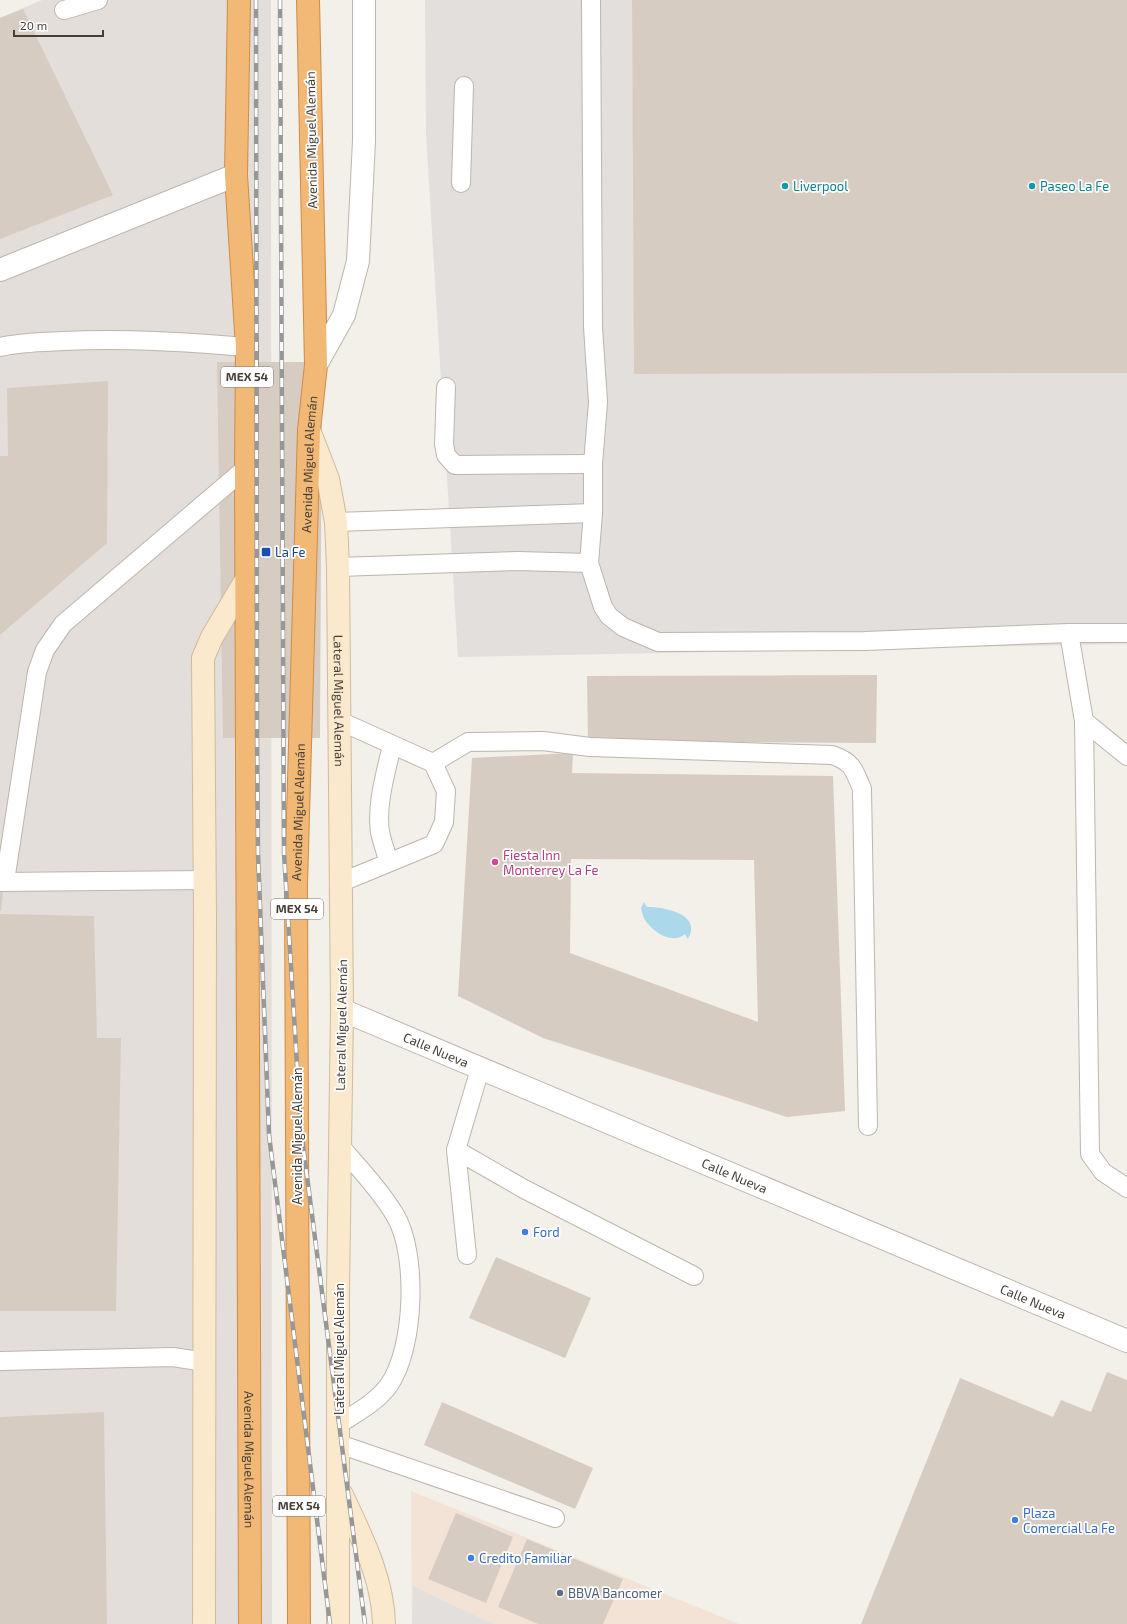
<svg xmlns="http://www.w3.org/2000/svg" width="1127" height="1624" viewBox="0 0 1127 1624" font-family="'Exo 2',sans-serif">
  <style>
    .commercial { fill: #f3e3d6 }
    .industrial { fill: #e3deda }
    .parking { fill: #e2dfdd }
    .water { fill: #abd8ea }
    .building { fill: #d7ccc2; fill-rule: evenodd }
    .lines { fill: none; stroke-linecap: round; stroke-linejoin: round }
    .lane-casing { stroke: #beb5ac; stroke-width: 20 }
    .street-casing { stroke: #beb5ac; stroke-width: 24 }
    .secondary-casing { stroke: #cebb9d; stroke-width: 24 }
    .highway-casing { stroke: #cf8b47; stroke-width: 24 }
    .lane { stroke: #fff; stroke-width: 18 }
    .street { stroke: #fff; stroke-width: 22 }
    .secondary { stroke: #fae9cc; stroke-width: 22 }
    .highway { stroke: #f1b876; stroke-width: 22 }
    .rail-casing { stroke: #979797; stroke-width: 4.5 }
    .rail { stroke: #fff; stroke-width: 3; stroke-dasharray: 9; stroke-linecap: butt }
    .culture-dot { fill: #0f9aa8; stroke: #fff; stroke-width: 1.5 }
    .transit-dot { fill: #1a4fb4; stroke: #fff; stroke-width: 1.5 }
    .hotel-dot { fill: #d1479c; stroke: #fff; stroke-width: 1.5 }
    .shop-dot { fill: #3f7fe0; stroke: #fff; stroke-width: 1.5 }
    .service-dot { fill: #5c6f8a; stroke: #fff; stroke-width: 1.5 }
    .labels { text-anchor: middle; stroke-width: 3.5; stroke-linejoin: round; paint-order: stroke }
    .shield { fill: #fff; stroke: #7e7974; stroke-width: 1 }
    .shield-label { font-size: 12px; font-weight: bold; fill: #463f38 }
    .street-label { font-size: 13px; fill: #463f38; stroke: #fff }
    .culture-label { font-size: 13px; fill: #0d838f; stroke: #fff; text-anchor: start }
    .transit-label { font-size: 13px; fill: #164399; stroke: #fff; text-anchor: start }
    .hotel-label { font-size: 13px; fill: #b23c85; stroke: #fff; text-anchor: start }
    .shop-label { font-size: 13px; fill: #366cbe; stroke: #fff; text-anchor: start }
    .service-label { font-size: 13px; fill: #4e5e75; stroke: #fff; text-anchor: start }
  </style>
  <rect width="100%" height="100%" fill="#f3efe9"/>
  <path class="commercial" d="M411,1491l328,133h-327z"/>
  <path class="industrial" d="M42,0h229l1,1624h-272v-1606z"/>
  <g class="parking">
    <path d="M425,0h207l3,374 492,-1v271l-669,13 -32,-523z"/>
    <path d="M413,1586l79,38h-80z"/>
  </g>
  <path class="water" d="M644,902l3,5c17,0 56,7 41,32l-3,-5c-13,11 -32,-2 -40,-14 -2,-3 -3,-8 -4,-12z"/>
  <g class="building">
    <path d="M632,0h495v373l-493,1z"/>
    <path d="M23,9l90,186 -113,44v-221z"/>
    <path d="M217,362h105l-2,376h-97z"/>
    <path d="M108,381l-1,162 -107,92v-179h8l-1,-68z"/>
    <path d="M877,675l-1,68 -288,-2 -1,-65z"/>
    <path d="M573,753l-1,20 261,3 12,335 -58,6 -244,-79 -85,-42 14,-238zM571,859l183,1 4,162 -188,-69z"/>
    <path d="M0,892h3l-2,19h-1z"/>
    <path d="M0,914l94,2 3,122h24l-5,273h-116z"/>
    <path d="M496,1257l95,41 -26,60 -96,-40z"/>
    <path d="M1107,1372l20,8v244h-266l99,-246 93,39 8,-17 30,12z"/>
    <path d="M442,1402l151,66 -18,41 -151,-64z"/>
    <path d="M104,1412l3,212h-107v-207z"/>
    <path d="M456,1513l57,24 -27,66 -58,-24z"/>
    <path d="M527,1539l96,40 -20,45h-65l-40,-17z"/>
  </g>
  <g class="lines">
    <defs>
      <g id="lane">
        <path d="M591,0l2,327 5,75 -5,62v49l-4,50 14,44 6,9 14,11 35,15 207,-1 204,-8h58"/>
        <path d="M64,10l34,-10"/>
        <path d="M461,183l3,-97"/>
        <path d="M0,347c21,-5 42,-5 64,-6 61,-3 122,1 183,6"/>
        <path d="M446,387l-2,57 2,11 9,10 138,-1"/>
        <path d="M336,522l257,-9"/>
        <path d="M338,567l180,-6 71,2"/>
        <path d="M1069,633l15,88 6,433 13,18 24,16"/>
        <path d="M340,721l93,42 13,28 -2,31 -10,22 -92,38"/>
        <path d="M1084,721l43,35"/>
        <path d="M433,763l35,-21 75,-1 47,6 242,8c21,7 22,15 30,34l6,337"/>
        <path d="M389,862c-3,-9 -7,-20 -9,-30 -4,-29 6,-59 12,-87"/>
        <path d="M5,881l32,-209 8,-22 18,-26 183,-156"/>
        <path d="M0,882l205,-2"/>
        <path d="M456,1150l68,39 170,87"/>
        <path d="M467,1255l-11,-105 24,-81"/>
        <path d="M0,1361l173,-4 32,5"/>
        <path d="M339,1424c17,-11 38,-22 50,-39 26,-37 29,-132 6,-170 -15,-25 -36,-47 -55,-69"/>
        <path d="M339,1444l216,74"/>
      </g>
      <g id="street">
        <path d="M0,270l236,-95"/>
        <path d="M316,365l28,-50 14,-54 6,-120v-141"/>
        <path id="s1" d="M342,1010l785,331"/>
      </g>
      <g id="secondary">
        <path id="s2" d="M309,430l19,49 8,43 2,45 4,443 -4,282v332"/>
        <path d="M342,1495c19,41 41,83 42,129"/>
        <path d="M204,1624l1,-710 -2,-256 9,-21 34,-57"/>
      </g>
      <g id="highway">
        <path id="s3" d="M239,0l-3,175 11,172 -1,121 4,1156"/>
        <path id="s4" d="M299,1624l-3,-739 13,-455 7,-65 -8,-365"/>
      </g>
    </defs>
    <use href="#lane" class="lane-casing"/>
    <use href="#street" class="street-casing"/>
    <use href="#secondary" class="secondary-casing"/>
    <use href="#highway" class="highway-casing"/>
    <use href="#lane" class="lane"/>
    <use href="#street" class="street"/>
    <use href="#secondary" class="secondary"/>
    <use href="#highway" class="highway"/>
    <defs>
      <g id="rail">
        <path d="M256,0l1,735 1,119 11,281 61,489"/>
        <path d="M280,0l4,853 17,277 64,494"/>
      </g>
    </defs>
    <use href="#rail" class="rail-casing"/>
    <use href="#rail" class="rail"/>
  </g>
  <g class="culture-dot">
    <circle cx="785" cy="186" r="4"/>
    <circle cx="1032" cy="186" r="4"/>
  </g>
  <rect class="transit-dot" x="261" y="547" width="10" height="10" rx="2"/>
  <circle class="hotel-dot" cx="495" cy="862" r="4"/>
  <g class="shop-dot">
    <circle cx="525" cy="1232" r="4"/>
    <circle cx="1015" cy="1520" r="4"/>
    <circle cx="471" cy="1558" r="4"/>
  </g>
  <circle class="service-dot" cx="560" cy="1593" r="4"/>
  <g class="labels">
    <g class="shield">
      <rect x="221" y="367" width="52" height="20" rx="3"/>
      <rect x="271" y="899" width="52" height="20" rx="3"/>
      <rect x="273" y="1496" width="52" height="20" rx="3"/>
    </g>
    <g class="shield-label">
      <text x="247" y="381">MEX 54</text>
      <text x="297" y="913">MEX 54</text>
      <text x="299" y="1510">MEX 54</text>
    </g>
    <g class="street-label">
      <text transform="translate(311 140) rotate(-91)" y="5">Avenida Miguel Alemán</text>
      <text dy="5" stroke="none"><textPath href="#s4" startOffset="1160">Avenida Miguel Alemán</textPath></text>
      <text dy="5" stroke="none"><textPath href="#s2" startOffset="275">Lateral Miguel Alemán</textPath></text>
      <text dy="5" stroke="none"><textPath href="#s4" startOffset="812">Avenida Miguel Alemán</textPath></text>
      <text transform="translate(341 1025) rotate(-89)" y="5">Lateral Miguel Alemán</text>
      <text dy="5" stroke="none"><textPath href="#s1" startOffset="102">Calle Nueva</textPath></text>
      <text transform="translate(297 1136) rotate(-90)" y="5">Avenida Miguel Alemán</text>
      <text dy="5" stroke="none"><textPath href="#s1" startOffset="426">Calle Nueva</textPath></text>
      <text dy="5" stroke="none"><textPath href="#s1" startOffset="750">Calle Nueva</textPath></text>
      <text transform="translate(339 1349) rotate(-90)" y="5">Lateral Miguel Alemán</text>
      <text dy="5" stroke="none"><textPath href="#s3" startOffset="1460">Avenida Miguel Alemán</textPath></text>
    </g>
    <g class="culture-label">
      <text x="793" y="191">Liverpool</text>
      <text x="1040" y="191">Paseo La Fe</text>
    </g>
    <g class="transit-label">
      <text x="275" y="557">La Fe</text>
    </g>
    <g class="hotel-label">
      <text x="503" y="860">Fiesta Inn<tspan x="503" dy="15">Monterrey La Fe</tspan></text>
    </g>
    <g class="shop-label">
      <text x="533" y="1237">Ford</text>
      <text x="1023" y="1518">Plaza<tspan x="1023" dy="15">Comercial La Fe</tspan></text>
      <text x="479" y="1563">Credito Familiar</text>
    </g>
    <g class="service-label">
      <text x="568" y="1598">BBVA Bancomer</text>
    </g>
  </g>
  <path d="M14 30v6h89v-6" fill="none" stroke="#463f38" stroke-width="2"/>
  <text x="20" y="30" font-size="12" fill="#463f38" stroke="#ffffff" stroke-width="3" paint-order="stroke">20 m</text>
</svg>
